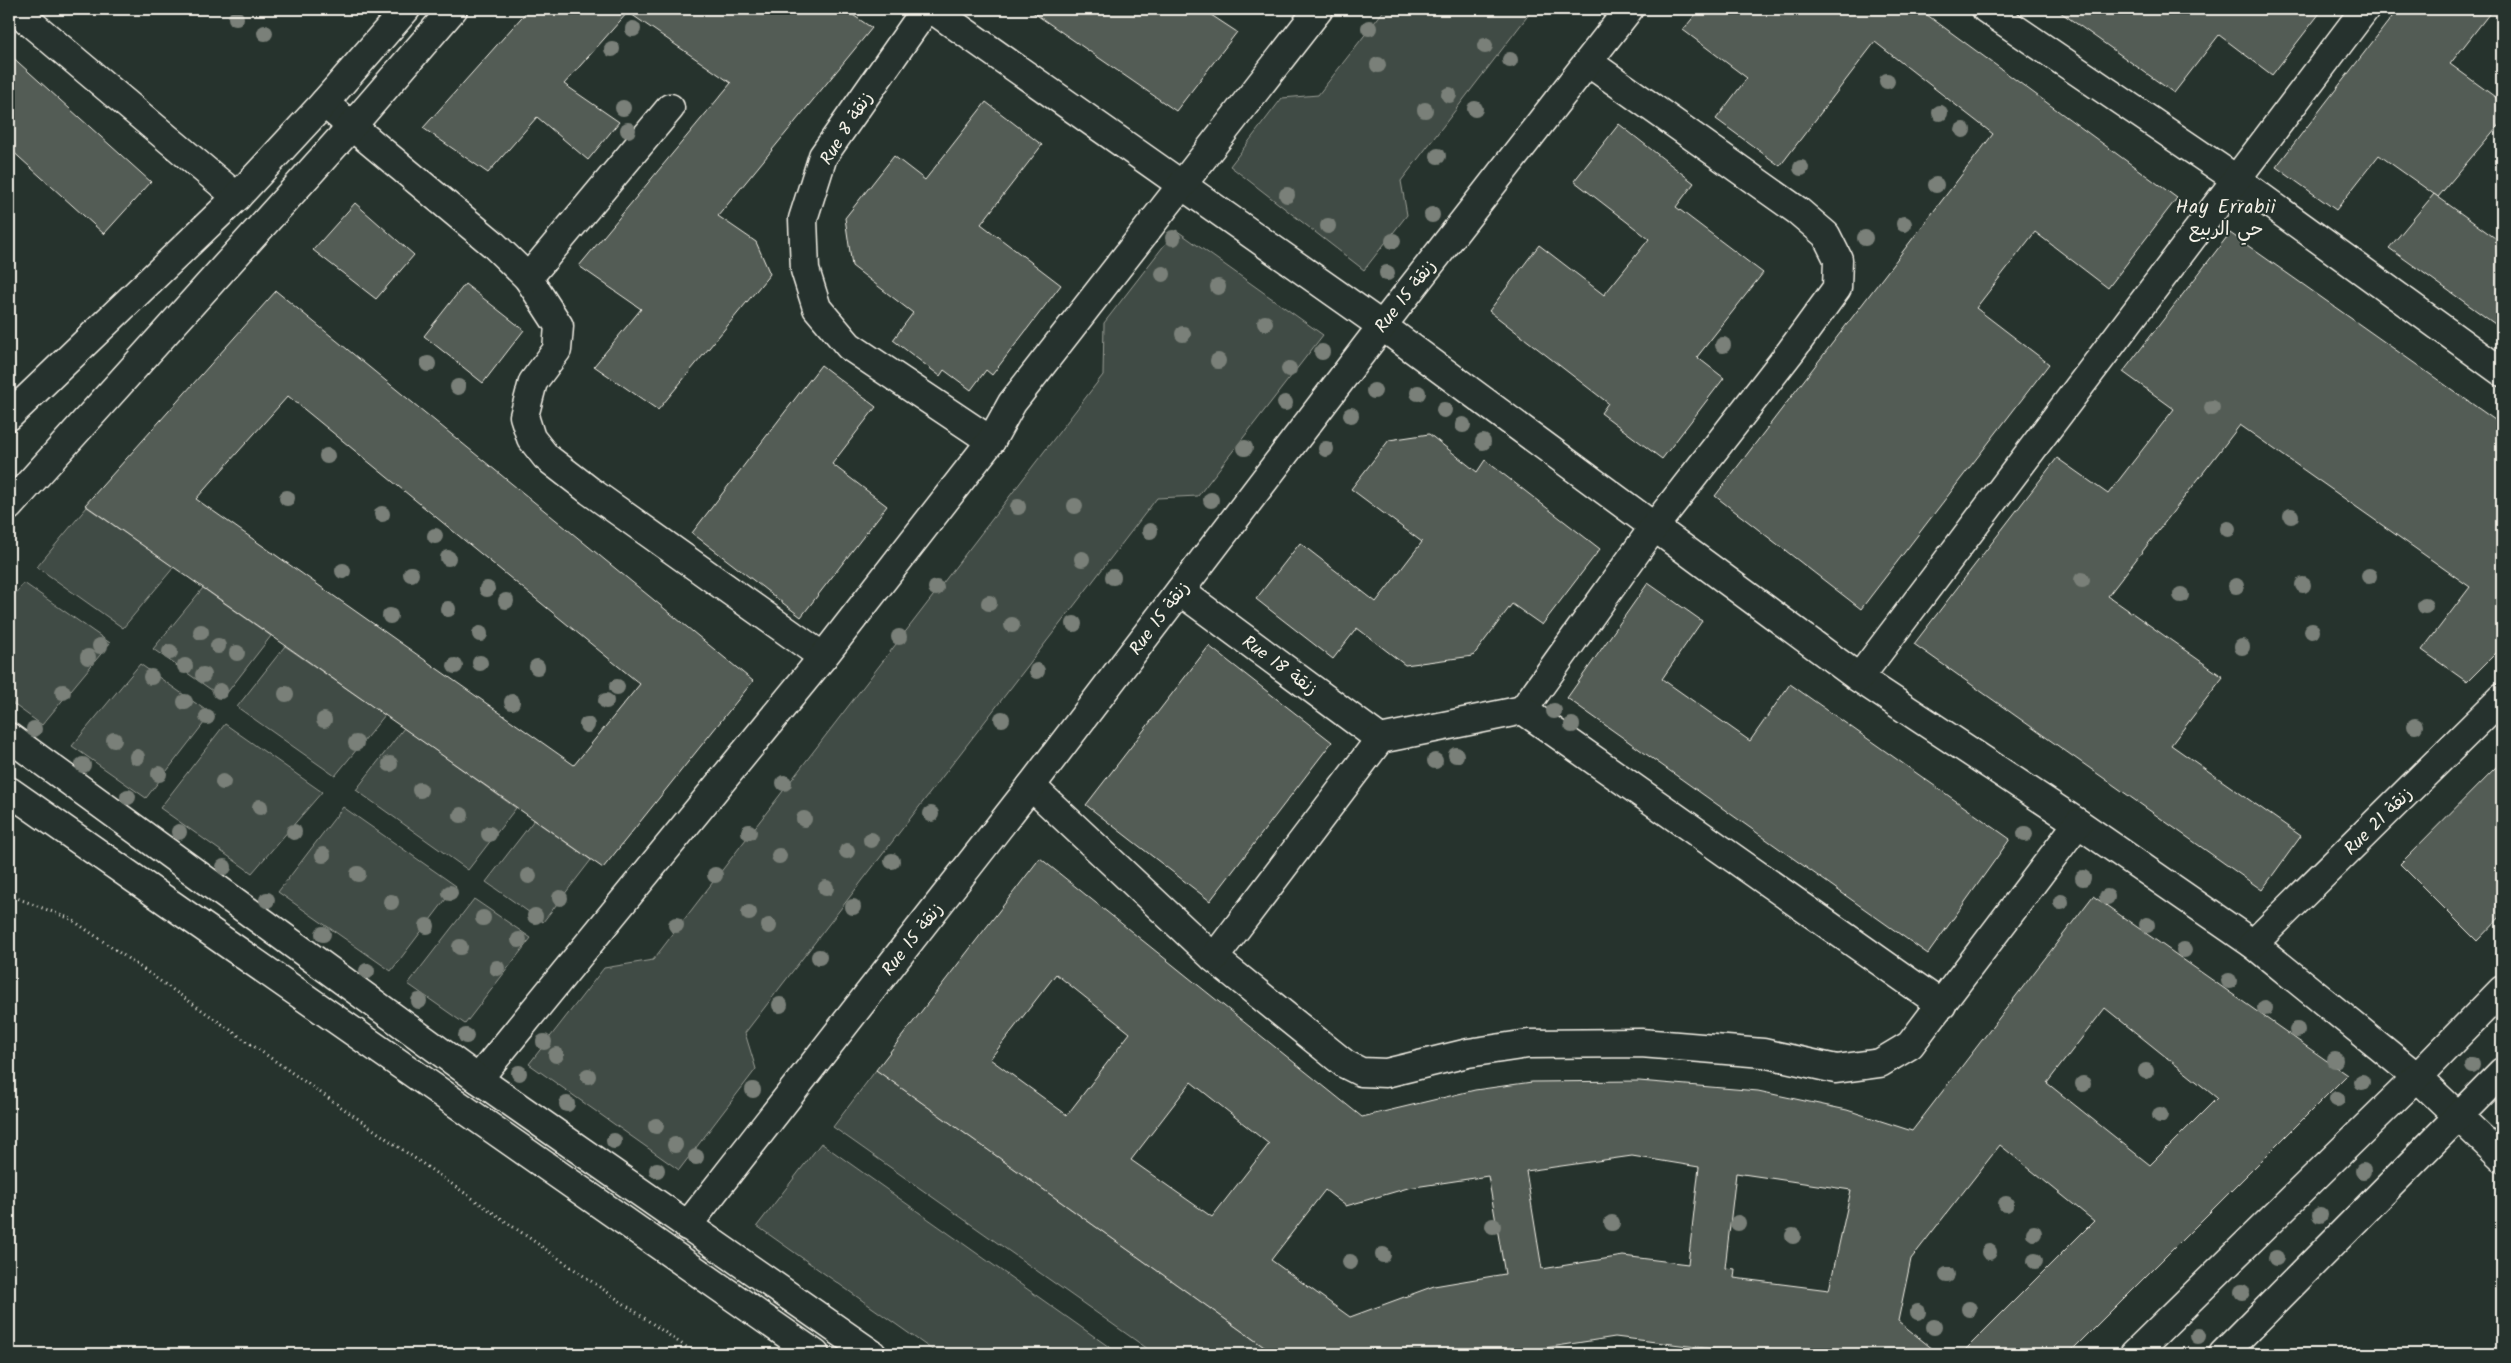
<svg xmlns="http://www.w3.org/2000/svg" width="2511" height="1363" viewBox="0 0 2511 1363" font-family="Kalam,'Playpen Sans Arabic',sans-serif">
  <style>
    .green { fill: #414b45; stroke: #9a9e96 }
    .building { fill: #525c55; stroke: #f4f1e8; fill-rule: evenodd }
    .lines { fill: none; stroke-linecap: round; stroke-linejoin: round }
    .minor-casing { stroke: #f4f1e8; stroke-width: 31 }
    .tertiary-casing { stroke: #f4f1e8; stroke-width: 31 }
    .secondary-casing { stroke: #f4f1e8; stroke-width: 31 }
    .path { stroke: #f4f1e8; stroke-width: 3; stroke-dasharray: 1 4; stroke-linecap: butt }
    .minor { stroke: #26332d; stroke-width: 28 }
    .tertiary { stroke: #26332d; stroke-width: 28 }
    .secondary { stroke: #26332d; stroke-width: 28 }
    .tree { fill: #7a8079 }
    .labels { text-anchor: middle; stroke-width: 4; stroke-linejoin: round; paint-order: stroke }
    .street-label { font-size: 18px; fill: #f4f1e8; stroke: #26332d }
    .neighbourhood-label { font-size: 19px; letter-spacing: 1px; fill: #f4f1e8; stroke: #26332d }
  </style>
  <rect width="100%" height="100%" fill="#26332d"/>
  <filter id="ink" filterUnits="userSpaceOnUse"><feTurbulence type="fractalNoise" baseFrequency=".02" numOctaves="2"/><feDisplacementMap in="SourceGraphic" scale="10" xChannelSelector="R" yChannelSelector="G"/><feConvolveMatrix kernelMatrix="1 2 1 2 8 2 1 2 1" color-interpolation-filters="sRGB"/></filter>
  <g filter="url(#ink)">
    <g class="green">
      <path d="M1385,9h148l-132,172 6,34 -43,55 -134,-104 52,-68 36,-3z"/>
      <path d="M1176,230l147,105 -125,161 -41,2 -412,535 11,36 -77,101 -150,-106 75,-96 49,-8 450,-585 1,-52z"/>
      <path d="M87,507l87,60 -51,61 -86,-61z"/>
      <path d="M24,583l86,60 -68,82 -33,-24v-100z"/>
      <path d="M203,588l68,48 -48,62 -70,-49z"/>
      <path d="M285,646l100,69 -50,61 -98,-69z"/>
      <path d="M140,664l71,50 -65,84 -74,-52z"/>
      <path d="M225,724l97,68 -70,81 -92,-65z"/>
      <path d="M404,728l112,80 -48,62 -112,-80z"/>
      <path d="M343,807l113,79 -65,85 -113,-79z"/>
      <path d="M534,820l57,40 -48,62 -57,-40z"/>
      <path d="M474,899l57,39 -66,86 -57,-40z"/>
      <path d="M876,1070l398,284h-119l-322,-227z"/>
      <path d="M821,1143l298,211h-181l-181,-128z"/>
    </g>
    <g class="building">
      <path d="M529,9h315l28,19 -154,188 38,26 14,32 -112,136 -64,-44 47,-57 -62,-43 152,-183 -103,-71 -64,72 55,38 -31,38 -51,-43 -49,56 -65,-45z"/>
      <path d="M1028,9h174l35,23 -61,79z"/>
      <path d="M1700,9h219l258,189 -69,90 -73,-56 -59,76 73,56 -188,245 -146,-113 278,-362 -118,-92 -95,124 -64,-47 31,-41 -64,-48z"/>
      <path d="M2056,9h267l-51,66 -53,-40 -45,58z"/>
      <path d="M2398,9h95l-43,55 52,38v19l-64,76 -59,-42 -43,55 -60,-43z"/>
      <path d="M9,54l142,128 -47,52 -95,-86z"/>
      <path d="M986,102l56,43 -61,79 80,61 -69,90 -6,-5 -15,20 -27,-20 -4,6 -47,-36 20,-27 -61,-47 -7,-48 49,-62 31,24z"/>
      <path d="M1619,124l75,59 -18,24 87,66 -66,84 27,21 -62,81 -61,-46 7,-10 -119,-92 50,-66 65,50 45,-56 -75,-58z"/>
      <path d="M2434,194l68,49v86l-113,-81z"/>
      <path d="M355,203l59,52 -38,44 -63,-49z"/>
      <path d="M2230,233l272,192v222l-35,35 -45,-32 48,-63 -230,-162 -132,171 115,81 -52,68 130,91 -39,54 -348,-246 143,-186 51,36 66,-85 -51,-37z"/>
      <path d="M465,284l59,46 -41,53 -59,-47z"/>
      <path d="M276,291l477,390 -150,187 -518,-363zM288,396l352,288 -66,81 -378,-266z"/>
      <path d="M821,365l55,42 -44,57 55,42 -86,111 -109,-84z"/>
      <path d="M1429,434l48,38 8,-12 115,89 -58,76 -30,-21 -39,52 -68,9 -48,-37 -24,31 -77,-60 44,-56 76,59 46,-60 -71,-53 38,-49z"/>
      <path d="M1648,583l54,38 -40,58 88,62 40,-57 220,155 -82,115 -361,-256z"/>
      <path d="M1209,646l123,96 -122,159 -124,-96z"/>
      <path d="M2502,761v154l-25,26 -77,-77z"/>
      <path d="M1040,858l322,259 113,-27 57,-8 107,-1 119,10 89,19 65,21 181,-235 254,179 -279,279h-107l133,-133 -94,-76 -89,114 -13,62 41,33h-185l-139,-17 -109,17h-232l-398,-284zM1056,974l74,59 -63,82 -77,-56zM2105,1008l112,90 -67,67 -103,-82zM1191,1082l78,62 -57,73 -81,-57zM1632,1156l67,11 -11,97 -65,-8 -81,13 -16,-98zM1736,1173l115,17 -22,100 -95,-12 1,-9 -10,-1zM1488,1176l17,98 -71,12 -84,31 -79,-57 54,-70 21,16 62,-18z"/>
    </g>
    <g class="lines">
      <defs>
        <g id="minor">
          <path d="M14,9l223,188"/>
          <path d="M926,9l-103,147 -20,63 2,51 12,38 32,38 142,95"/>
          <path d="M932,9l450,317 477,352 219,145 175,121 164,133 85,81"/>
          <path d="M1986,9l250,170 266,193"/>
          <path d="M324,103l168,140 36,35 31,48 -2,24 -24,32 -9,34 7,22 15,19 44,34 233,166"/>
          <path d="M528,278l142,-170"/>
          <path d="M1180,591l200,148"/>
          <path d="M1859,678l506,-669"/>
          <path d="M1523,710l131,-183 137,-176 46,-63 1,-29 -12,-24 -28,-24 -210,-149"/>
          <path d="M1031,786l183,172 131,106 16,8 25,1 82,-20 60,-9 113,-1 122,10 73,16 44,-6 30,-18 168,-222"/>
          <path d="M2253,944l249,-246"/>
          <path d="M1214,958l166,-219 143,-29 419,295"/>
          <path d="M478,1079l345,-422 168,-216 21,-38 307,-394"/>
          <path d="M687,1226l344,-440 351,-460 247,-317"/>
          <path d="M2134,1354l283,-277 85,-87"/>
          <path d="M2223,1354l279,-282"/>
        </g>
        <g id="tertiary">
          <path d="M9,416l228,-219 87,-94 82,-94"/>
          <path d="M9,506l342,-379 102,-118"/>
        </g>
        <g id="secondary">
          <path d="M9,737l469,342 394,275"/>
          <path d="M9,791l806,563"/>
        </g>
      </defs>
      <use href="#minor" class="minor-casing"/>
      <use href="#tertiary" class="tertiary-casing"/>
      <use href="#secondary" class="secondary-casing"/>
      <path class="path" d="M9,895l62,24 625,435"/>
      <use href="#minor" class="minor"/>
      <use href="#tertiary" class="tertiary"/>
      <use href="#secondary" class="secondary"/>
    </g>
    <g class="tree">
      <circle cx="236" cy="18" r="8"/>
      <circle cx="1369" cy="28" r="8"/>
      <circle cx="633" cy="29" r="8"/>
      <circle cx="265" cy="33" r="8"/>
      <circle cx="1485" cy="46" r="8"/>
      <circle cx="612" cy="49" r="8"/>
      <circle cx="1510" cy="60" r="8"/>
      <circle cx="1378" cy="65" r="8"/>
      <circle cx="1887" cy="81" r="8"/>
      <circle cx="1449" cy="95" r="8"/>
      <circle cx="623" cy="108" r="8"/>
      <circle cx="1475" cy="109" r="8"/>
      <circle cx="1425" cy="110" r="8"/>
      <circle cx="1940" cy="113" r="8"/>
      <circle cx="628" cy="130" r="8"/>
      <circle cx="1963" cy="130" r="8"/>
      <circle cx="1438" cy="156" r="8"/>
      <circle cx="1801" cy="168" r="8"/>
      <circle cx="1936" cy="185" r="8"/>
      <circle cx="1287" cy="195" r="8"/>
      <circle cx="1432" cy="215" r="8"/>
      <circle cx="1904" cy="224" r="8"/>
      <circle cx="1328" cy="226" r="8"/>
      <circle cx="1173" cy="238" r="8"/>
      <circle cx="1865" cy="238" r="8"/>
      <circle cx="1393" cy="241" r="8"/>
      <circle cx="1387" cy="273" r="8"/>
      <circle cx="1163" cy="274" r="8"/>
      <circle cx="1218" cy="287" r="8"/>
      <circle cx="1265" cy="323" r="8"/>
      <circle cx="1183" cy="334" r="8"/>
      <circle cx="1723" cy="345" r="8"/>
      <circle cx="1322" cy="352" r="8"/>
      <circle cx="1218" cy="361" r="8"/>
      <circle cx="428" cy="364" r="8"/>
      <circle cx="1289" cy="369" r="8"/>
      <circle cx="458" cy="387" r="8"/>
      <circle cx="1374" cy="391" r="8"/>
      <circle cx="1418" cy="393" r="8"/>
      <circle cx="1285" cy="403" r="8"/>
      <circle cx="2212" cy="408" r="8"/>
      <circle cx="1444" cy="410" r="8"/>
      <circle cx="1351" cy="415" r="8"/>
      <circle cx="1463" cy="425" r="8"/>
      <circle cx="1483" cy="442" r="8"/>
      <circle cx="1245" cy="448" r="8"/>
      <circle cx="1326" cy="449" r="8"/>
      <circle cx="327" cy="456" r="8"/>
      <circle cx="287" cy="498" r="8"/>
      <circle cx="1211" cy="500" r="8"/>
      <circle cx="1075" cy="506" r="8"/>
      <circle cx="1018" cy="507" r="8"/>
      <circle cx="382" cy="514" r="8"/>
      <circle cx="2291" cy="516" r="8"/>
      <circle cx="2228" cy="529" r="8"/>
      <circle cx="1150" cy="531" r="8"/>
      <circle cx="435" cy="536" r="8"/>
      <circle cx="448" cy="558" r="8"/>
      <circle cx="1082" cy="559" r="8"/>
      <circle cx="343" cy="571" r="8"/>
      <circle cx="411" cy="574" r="8"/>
      <circle cx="2369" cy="576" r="8"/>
      <circle cx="1113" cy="577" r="8"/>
      <circle cx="2082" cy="580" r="8"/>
      <circle cx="2303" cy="585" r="8"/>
      <circle cx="2236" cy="586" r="8"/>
      <circle cx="936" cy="588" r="8"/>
      <circle cx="487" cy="589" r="8"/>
      <circle cx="2181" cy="595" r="8"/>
      <circle cx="506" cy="601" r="8"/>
      <circle cx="989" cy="603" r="8"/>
      <circle cx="2425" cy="606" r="8"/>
      <circle cx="448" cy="609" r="8"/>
      <circle cx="390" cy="616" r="8"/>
      <circle cx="1074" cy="624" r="8"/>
      <circle cx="1012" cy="625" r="8"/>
      <circle cx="2312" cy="631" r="8"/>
      <circle cx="201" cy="632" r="8"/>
      <circle cx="480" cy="634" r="8"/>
      <circle cx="899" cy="637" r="8"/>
      <circle cx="100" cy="646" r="8"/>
      <circle cx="218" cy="646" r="8"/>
      <circle cx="2242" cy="647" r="8"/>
      <circle cx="170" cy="652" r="8"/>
      <circle cx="237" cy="653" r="8"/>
      <circle cx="88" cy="657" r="8"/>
      <circle cx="480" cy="663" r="8"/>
      <circle cx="185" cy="666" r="8"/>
      <circle cx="455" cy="666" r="8"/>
      <circle cx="537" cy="667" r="8"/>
      <circle cx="1037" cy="671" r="8"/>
      <circle cx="203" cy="675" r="8"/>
      <circle cx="151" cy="677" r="8"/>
      <circle cx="617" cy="687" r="8"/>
      <circle cx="220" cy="691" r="8"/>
      <circle cx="63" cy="692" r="8"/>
      <circle cx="286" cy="694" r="8"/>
      <circle cx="606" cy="701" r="8"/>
      <circle cx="185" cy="702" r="8"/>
      <circle cx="512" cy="702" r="8"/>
      <circle cx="1554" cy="711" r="8"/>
      <circle cx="207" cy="717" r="8"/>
      <circle cx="1002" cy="719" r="8"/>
      <circle cx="324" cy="720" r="8"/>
      <circle cx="587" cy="725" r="8"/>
      <circle cx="1572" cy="725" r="8"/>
      <circle cx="2415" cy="726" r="8"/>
      <circle cx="34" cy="729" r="8"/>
      <circle cx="114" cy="740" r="8"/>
      <circle cx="356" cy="743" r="8"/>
      <circle cx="1456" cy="755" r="8"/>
      <circle cx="137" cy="757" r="8"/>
      <circle cx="1435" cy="761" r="8"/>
      <circle cx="390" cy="764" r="8"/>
      <circle cx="83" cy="765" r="8"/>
      <circle cx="159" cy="774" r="8"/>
      <circle cx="223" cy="782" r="8"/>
      <circle cx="784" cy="783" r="8"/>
      <circle cx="420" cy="790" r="8"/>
      <circle cx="128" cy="797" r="8"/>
      <circle cx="260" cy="807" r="8"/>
      <circle cx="931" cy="814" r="8"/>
      <circle cx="461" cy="815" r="8"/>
      <circle cx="804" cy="819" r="8"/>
      <circle cx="179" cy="832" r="8"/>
      <circle cx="294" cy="832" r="8"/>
      <circle cx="749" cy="832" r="8"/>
      <circle cx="489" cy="834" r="8"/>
      <circle cx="2025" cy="834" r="8"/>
      <circle cx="871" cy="840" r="8"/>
      <circle cx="847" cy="851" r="8"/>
      <circle cx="323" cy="855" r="8"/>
      <circle cx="779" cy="856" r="8"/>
      <circle cx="892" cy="861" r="8"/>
      <circle cx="224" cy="867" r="8"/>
      <circle cx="358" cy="874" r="8"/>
      <circle cx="715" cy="875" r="8"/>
      <circle cx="529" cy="876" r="8"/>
      <circle cx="2083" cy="878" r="8"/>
      <circle cx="826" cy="888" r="8"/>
      <circle cx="450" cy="893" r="8"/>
      <circle cx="2107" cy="897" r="8"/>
      <circle cx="560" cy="898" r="8"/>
      <circle cx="267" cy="900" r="8"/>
      <circle cx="391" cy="902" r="8"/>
      <circle cx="2061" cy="902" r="8"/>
      <circle cx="853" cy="907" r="8"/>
      <circle cx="749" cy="913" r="8"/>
      <circle cx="535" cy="916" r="8"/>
      <circle cx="483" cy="918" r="8"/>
      <circle cx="676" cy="925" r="8"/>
      <circle cx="2147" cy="925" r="8"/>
      <circle cx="427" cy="926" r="8"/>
      <circle cx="769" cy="926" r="8"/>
      <circle cx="323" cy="934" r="8"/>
      <circle cx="519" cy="940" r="8"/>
      <circle cx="460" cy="947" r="8"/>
      <circle cx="2184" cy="950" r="8"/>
      <circle cx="819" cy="957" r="8"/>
      <circle cx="497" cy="968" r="8"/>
      <circle cx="367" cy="971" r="8"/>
      <circle cx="2229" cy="981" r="8"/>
      <circle cx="419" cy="1001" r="8"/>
      <circle cx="780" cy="1005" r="8"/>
      <circle cx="2265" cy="1008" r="8"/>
      <circle cx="2297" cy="1030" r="8"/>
      <circle cx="466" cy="1036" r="8"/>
      <circle cx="544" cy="1042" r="8"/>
      <circle cx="556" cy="1055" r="8"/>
      <circle cx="2335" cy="1060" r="8"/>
      <circle cx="2472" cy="1065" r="8"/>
      <circle cx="2146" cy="1071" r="8"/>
      <circle cx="519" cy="1073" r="8"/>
      <circle cx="588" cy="1076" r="8"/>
      <circle cx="2362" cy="1082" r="8"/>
      <circle cx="2083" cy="1084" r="8"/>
      <circle cx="753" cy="1090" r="8"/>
      <circle cx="2337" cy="1099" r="8"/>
      <circle cx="567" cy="1104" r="8"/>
      <circle cx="2160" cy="1115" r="8"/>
      <circle cx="656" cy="1126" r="8"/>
      <circle cx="614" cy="1141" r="8"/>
      <circle cx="675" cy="1145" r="8"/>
      <circle cx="696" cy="1157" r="8"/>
      <circle cx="657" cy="1170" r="8"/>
      <circle cx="2363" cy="1171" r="8"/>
      <circle cx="2006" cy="1204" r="8"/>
      <circle cx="2320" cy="1215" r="8"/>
      <circle cx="1612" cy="1223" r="8"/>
      <circle cx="1738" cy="1223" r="8"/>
      <circle cx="1493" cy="1226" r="8"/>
      <circle cx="2034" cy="1233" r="8"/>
      <circle cx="1793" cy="1236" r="8"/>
      <circle cx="1989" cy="1252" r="8"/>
      <circle cx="1383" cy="1255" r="8"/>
      <circle cx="2276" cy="1258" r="8"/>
      <circle cx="2035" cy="1261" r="8"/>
      <circle cx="1350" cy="1262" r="8"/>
      <circle cx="1947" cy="1275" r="8"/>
      <circle cx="2242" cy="1292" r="8"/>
      <circle cx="1969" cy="1309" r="8"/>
      <circle cx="1918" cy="1312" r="8"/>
      <circle cx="1934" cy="1327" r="8"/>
      <circle cx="2198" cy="1336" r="8"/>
    </g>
  </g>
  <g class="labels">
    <g class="street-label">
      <text transform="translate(846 128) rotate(-58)" y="6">Rue 8 زنقة</text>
      <text transform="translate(1405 296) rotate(-52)" y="6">Rue 15 زنقة</text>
      <text transform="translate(1159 618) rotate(-53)" y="6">Rue 15 زنقة</text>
      <text transform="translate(1280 665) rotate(36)" y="6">Rue 18 زنقة</text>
      <text transform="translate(2378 821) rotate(-45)" y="6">Rue 21 زنقة</text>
      <text transform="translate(912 939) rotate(-52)" y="6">Rue 15 زنقة</text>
    </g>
    <g class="neighbourhood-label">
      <text x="2226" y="213">Hay Errabii<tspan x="2226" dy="22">حي الربيع</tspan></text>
    </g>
  </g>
  <rect width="2511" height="1363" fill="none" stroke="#26332d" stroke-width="30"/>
  <rect x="15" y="15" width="2481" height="1333" fill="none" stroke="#f4f1e8" stroke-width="2" filter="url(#ink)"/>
</svg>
